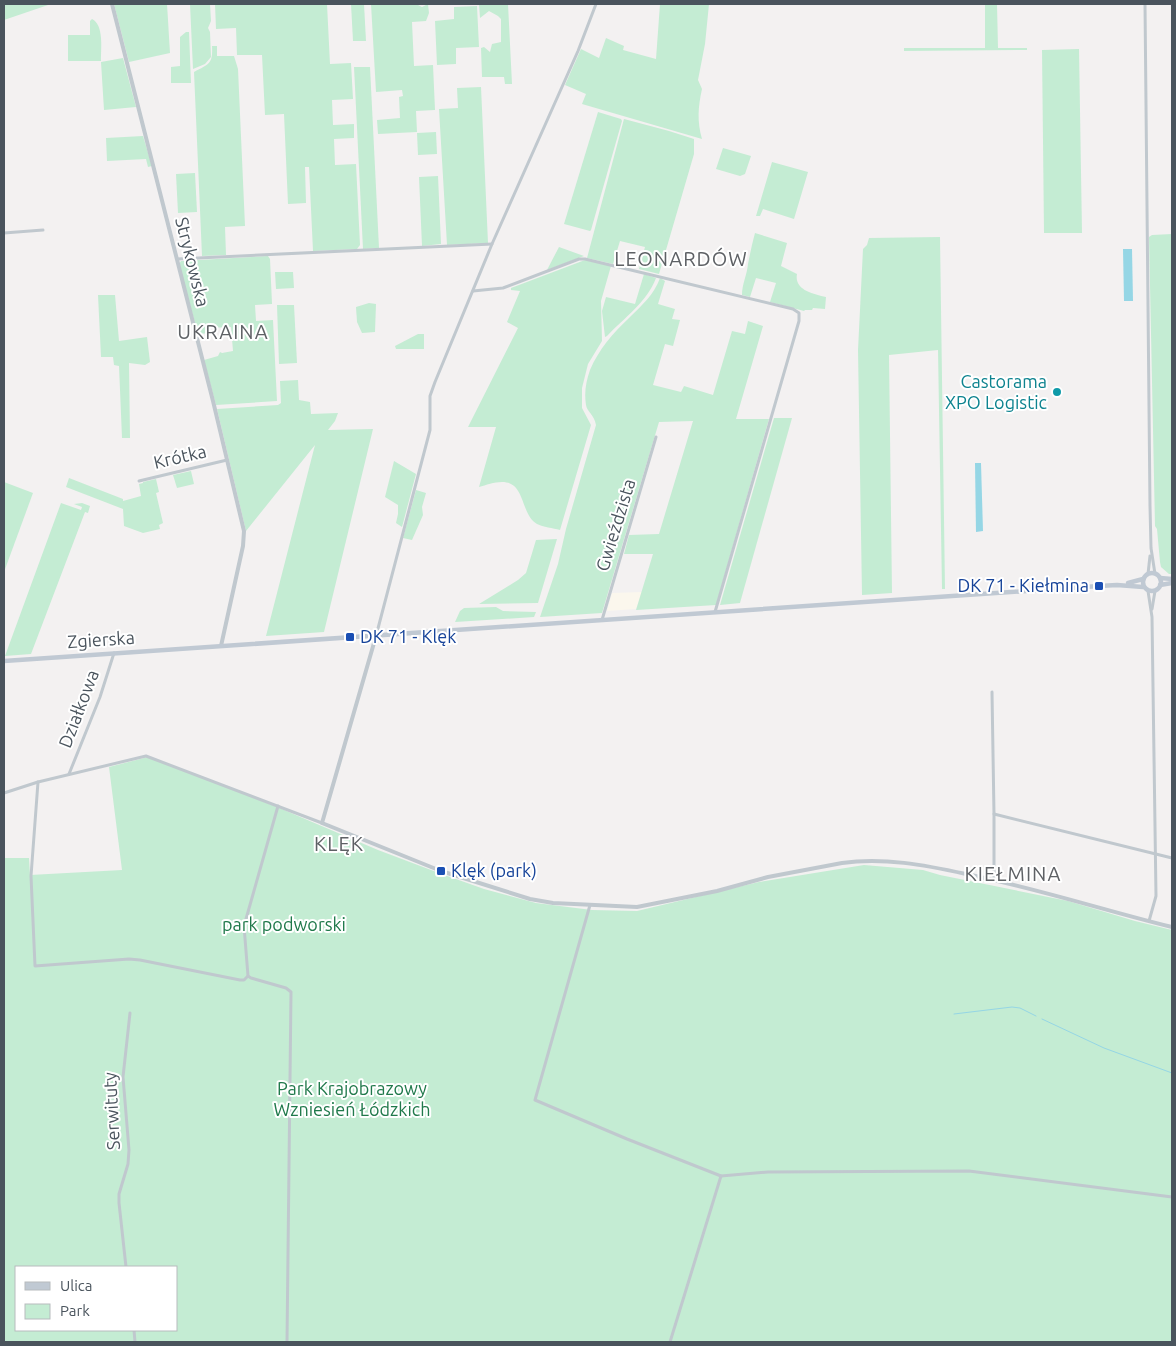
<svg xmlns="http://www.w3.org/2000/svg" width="1176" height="1346" viewBox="0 0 1176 1346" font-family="Ubuntu,sans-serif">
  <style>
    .commercial { fill: #fbf7ed }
    .green { fill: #c4ecd3; fill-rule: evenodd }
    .water { fill: #95d6e5 }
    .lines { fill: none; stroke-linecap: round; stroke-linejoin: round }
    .stream { stroke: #95d6e5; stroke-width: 1 }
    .minor { stroke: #c0c8ce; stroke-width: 3 }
    .tertiary { stroke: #c0c8ce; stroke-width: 4 }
    .secondary { stroke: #c0c9d3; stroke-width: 4.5 }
    .culture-dot { fill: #0f9aa8; stroke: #fff; stroke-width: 2 }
    .transit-dot { fill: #1a4fb4; stroke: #fff; stroke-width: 2 }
    .labels { text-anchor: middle; stroke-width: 4; stroke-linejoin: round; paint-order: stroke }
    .street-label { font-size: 18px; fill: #4a545d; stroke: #fff }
    .culture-label { font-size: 18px; fill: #0d838f; stroke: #fff; text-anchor: end }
    .transit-label { font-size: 18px; fill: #164399; stroke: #fff; text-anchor: start }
    .park-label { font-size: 18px; fill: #20794b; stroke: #fff }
    .quarter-label { font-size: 20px; letter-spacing: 1px; fill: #5e6165; stroke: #fff }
  </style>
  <rect width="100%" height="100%" fill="#f3f1f1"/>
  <path class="commercial" d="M642,592l-6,17 -29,2 5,-18z"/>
  <g class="green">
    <path d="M4,4h47l-47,16z"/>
    <path d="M114,4h53l3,49 -41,9z"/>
    <path d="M190,4h20l1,17 -3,7 2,4 1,25 -6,7 -12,5z"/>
    <path d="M215,4h112l3,60 21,-1 2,36 -21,1 1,25 21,-1v14l-20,1 1,26 21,-1 4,81 -3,4 -44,2 -4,-84h-4l1,36 -18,1 -4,-90 -19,1 -3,-60h-25l-1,-27 -20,1z"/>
    <path d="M351,4h13l2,37h-13z"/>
    <path d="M371,4h45l6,3 6,-3 1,9 -3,8 -14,1 2,44 19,-1 2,45 -19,1 1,21 -39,2 -1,-14 23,-2 -1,-21 4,-1 -1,-6 -26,2z"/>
    <path d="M479,4h29l4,80h-7l-1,-7h-22l-1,-29 3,-1 6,5 2,-8 9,-2v-23l-3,-3 -9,-5 -9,7z"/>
    <path d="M660,4h49l-4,40 -7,36 4,9c-4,18 -5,32 0,50l-120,-35 4,-10 -21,-9 16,-36 18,9 7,-20 18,8 -1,4 33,9z"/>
    <path d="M985,4h12l1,44h29v2l-123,1v-3h81z"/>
    <path d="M477,6l2,41 -23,1v16l-19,1 -2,-44 19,-2v-12z"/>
    <path d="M92,19c12,6 9,29 9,42h-33v-26h22v-14z"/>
    <path d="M186,32h3l2,51h-20v-16l9,-1v-29z"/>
    <path d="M212,46h5v10h17l4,13 7,157 -20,1 1,28 -24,1 -8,-184c15,-8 19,-8 18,-26z"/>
    <path d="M1079,49l3,184h-38l-2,-183z"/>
    <path d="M123,58l13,49 -32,3 -3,-48z"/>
    <path d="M354,67h16l9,181 -16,1z"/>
    <path d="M481,87l7,156 -41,2 -8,-136 19,-1 -1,-20z"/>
    <path d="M598,112l23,7 1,2 -31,109 -1,1 -26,-7z"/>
    <path d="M624,119l45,12 25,8v15l-35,120 -20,-5 6,-22 -25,-6 -7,23 -26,-6z"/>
    <path d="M436,132l1,22 -19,1 -1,-22z"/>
    <path d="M143,136l9,30 -4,1 -2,-8 -39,2 -1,-23z"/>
    <path d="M723,148l28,8 -6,18 -5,2 -24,-7z"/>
    <path d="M772,162l36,10 -14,47 -31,-10 -3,7h-4z"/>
    <path d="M195,173l2,39 -19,1 -2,-39z"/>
    <path d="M438,176l3,68 -19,2 -3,-69z"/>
    <path d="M755,233l32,10 -6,23 16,8c-3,16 16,20 29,23l-1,12 -12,-1 -1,2h-7l-1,1 -34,-9 6,-19 -20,-5 -6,19 -8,-2c0,-11 5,-20 6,-31 2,-10 4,-20 7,-31z"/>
    <path d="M1172,234v340h-3l-8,-7 -1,-5 -3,-33 -2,-3 -6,-289 3,-2z"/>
    <path d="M940,237l5,352h-3l-4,-239 -49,5 3,238 -30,2 -4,-245 5,-101 4,-4 2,-7z"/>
    <path d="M559,247l25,9 -37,14z"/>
    <path d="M268,256l2,3 2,45 -17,1 1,16 17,-1 4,81 -61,4 -12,-45 14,-4 2,-4 2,1 11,-2 -2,-24 -21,1v5l-12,1 -19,-70 2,-3z"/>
    <path d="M585,260l26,6 -10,35 1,40 -14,23 -6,24v20l9,17 -31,105c-7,-2 -17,-3 -23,-6 -17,-10 -11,-42 -35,-42 -8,0 -16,3 -23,5l17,-60h-28l50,-99 -11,-6 13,-31 -9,-1v-2z"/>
    <path d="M275,272h18l1,16 -18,1z"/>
    <path d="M644,274l12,4c-9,24 -32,40 -49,58l-2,1 -3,-26 4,-14 29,7z"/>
    <path d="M660,278l5,3 -7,23 17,5 -3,10 8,1 -7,26 -8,-2 -12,41 28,7 3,-6 29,9 19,-64 13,3 3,-13 15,5 -27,93h33l-53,186 -80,5 17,-56h-29l5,-19 30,-1 34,-113 -34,1 -57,191 -62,4 18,-53 8,-35 30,-104c-2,-11 -9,-13 -10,-20 -2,-12 0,-24 4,-35 9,-21 23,-37 39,-52 13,-13 25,-23 31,-40z"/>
    <path d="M98,295h17l4,46 28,-4 3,25 -5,3 -16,-2 1,75h-8l-3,-72 -5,-1 -1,-8h-12z"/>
    <path d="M369,303l7,1 -1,28 -13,1 -5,-11 -1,-15z"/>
    <path d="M277,305h17l3,58 -18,1z"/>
    <path d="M418,334h6v15h-28l-1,-3z"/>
    <path d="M298,380l1,20 11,2 1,12 27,-1 -3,8 -7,9 45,-1 -49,203 -58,4 49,-191 -69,86 -29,-122 61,-4 3,-2 -1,-22z"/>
    <path d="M774,418h18l-52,185 -20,2z"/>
    <path d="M394,461l22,13 -14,53 -6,-4 2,-9v-9l-13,-8z"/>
    <path d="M191,471l3,13 -17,4 -4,-13z"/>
    <path d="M69,478l54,21v2l18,-5 -2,-12 4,-1v-1l13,-3 3,13 -3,1 7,30 -4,2 1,4 -17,4 -19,-7 -1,-17 -57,-22z"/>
    <path d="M4,482l29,11 -29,79z"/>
    <path d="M416,490l10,3 -4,14 1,8 -11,25 -9,-2z"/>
    <path d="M61,503l20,7 1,-3 -8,-3 8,-1 8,3 -2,7 -3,-1 -54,142 -26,2z"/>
    <path d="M557,539l-19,64 -59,1 39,-24 8,-7 10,-33z"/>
    <path d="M496,607l7,4 33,1 -2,5 -79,5 5,-11 4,-3z"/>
    <path d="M148,757l129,50 101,43 61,23 45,16 52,14 56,7 45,1 122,-29 105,-17 59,5 17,5 128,26 67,20 37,9v412h-1168v-484h25l1,17 92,-5 -13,-103zM16,1267h160v63h-160z"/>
  </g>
  <g class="water">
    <path d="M1123,249h9l1,52h-9z"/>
    <path d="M975,463h6l2,68 -7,1z"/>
  </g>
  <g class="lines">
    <g class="stream">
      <path d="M954,1014l58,-7 8,1 16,8"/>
      <path d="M1042,1019l62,29 68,25"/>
    </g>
    <g class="minor">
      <path d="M1145,4l5,502 1,42 4,26"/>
      <path d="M4,233l39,-3"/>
      <path d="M177,259l315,-15"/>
      <path d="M473,291l30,-3 76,-29h6l208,50 6,4v8l-84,291"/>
      <path d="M139,481l88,-21"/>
      <path d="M1148,574l2,-18"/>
      <path d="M1148,591l4,26 4,279 -7,25"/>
      <path d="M1152,609l3,-18"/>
      <path d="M602,620l54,-183"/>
      <path d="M376,636l54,-206v-34l5,-14 57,-138 86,-193 18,-47"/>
      <path d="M992,692l2,122"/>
      <path d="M69,774l31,-77 14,-44"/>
      <path d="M38,782l-7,94 4,90 94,-7 11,1 100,20h4l4,-4"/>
      <path d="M4,793l34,-11 108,-26 176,67"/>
      <path d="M278,806l-34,120 4,50 3,2 35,10 5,4 -4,350"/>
      <path d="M994,880v-66l178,44"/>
      <path d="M590,905l-55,195 92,39 94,37 47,-4 201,-1 203,26"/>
      <path d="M126,1267l-7,-64v-9l9,-30 1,-14 -6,-73 7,-64"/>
      <path d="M134,1330l1,12"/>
      <path d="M670,1342l51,-166"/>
    </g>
    <g class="tertiary">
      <path d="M112,4l101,397 31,130 -1,15 -22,100"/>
      <path d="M376,636l-54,187 119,48 89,28 23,4 84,4 80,-16 51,-14 74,-14c41,-6 83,2 124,11 70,14 137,36 206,53"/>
    </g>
    <g class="secondary">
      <circle cx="1152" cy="582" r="9"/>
      <path d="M1160,578l12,1"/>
      <path d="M1128,583l15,-4"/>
      <path d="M1160,585l12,-2"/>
      <path d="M4,661l1095,-75 18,-1 26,2"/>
    </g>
  </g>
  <circle class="culture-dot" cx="1057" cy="392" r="5"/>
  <g class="transit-dot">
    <rect x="1094" y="581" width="10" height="10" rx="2.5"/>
    <rect x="345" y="632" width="10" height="10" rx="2.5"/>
    <rect x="436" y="866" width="10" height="10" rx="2.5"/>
  </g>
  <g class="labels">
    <g class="street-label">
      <text transform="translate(192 262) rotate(76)" y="6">Strykowska</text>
      <text transform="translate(180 457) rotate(-13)" y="6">Krótka</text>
      <text transform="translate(616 525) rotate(-73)" y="6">Gwieździsta</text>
      <text transform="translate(101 640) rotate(-4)" y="6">Zgierska</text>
      <text transform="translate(79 709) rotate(-69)" y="6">Działkowa</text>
      <text transform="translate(112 1111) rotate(-93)" y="6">Serwituty</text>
    </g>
    <g class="culture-label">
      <text x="1047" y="388">Castorama<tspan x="1047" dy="21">XPO Logistic</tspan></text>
    </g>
    <g class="transit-label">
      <text x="1089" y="592" text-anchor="end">DK 71 - Kiełmina</text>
      <text x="360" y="643">DK 71 - Klęk</text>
      <text x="451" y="877">Klęk (park)</text>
    </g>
    <g class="park-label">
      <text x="284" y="931">park podworski</text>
      <text x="352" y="1095">Park Krajobrazowy<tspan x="352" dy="21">Wzniesień Łódzkich</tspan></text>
    </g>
    <g class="quarter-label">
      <text x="681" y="266">LEONARDÓW</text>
      <text x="223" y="339">UKRAINA</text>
      <text x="339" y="851">KLĘK</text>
      <text x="1013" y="881">KIEŁMINA</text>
    </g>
  </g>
  <rect width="1176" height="1346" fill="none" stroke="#4a545d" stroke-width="10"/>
  <rect x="15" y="1266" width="162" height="65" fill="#ffffff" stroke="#b7bbbe"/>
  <rect x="25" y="1282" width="25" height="8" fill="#c0c9d3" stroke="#b7bbbe"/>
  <text x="60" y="1291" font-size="15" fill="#4a545d">Ulica</text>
  <rect x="25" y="1304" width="25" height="15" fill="#c4ecd3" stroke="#b7bbbe"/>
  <text x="60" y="1316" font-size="15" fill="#4a545d">Park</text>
</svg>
